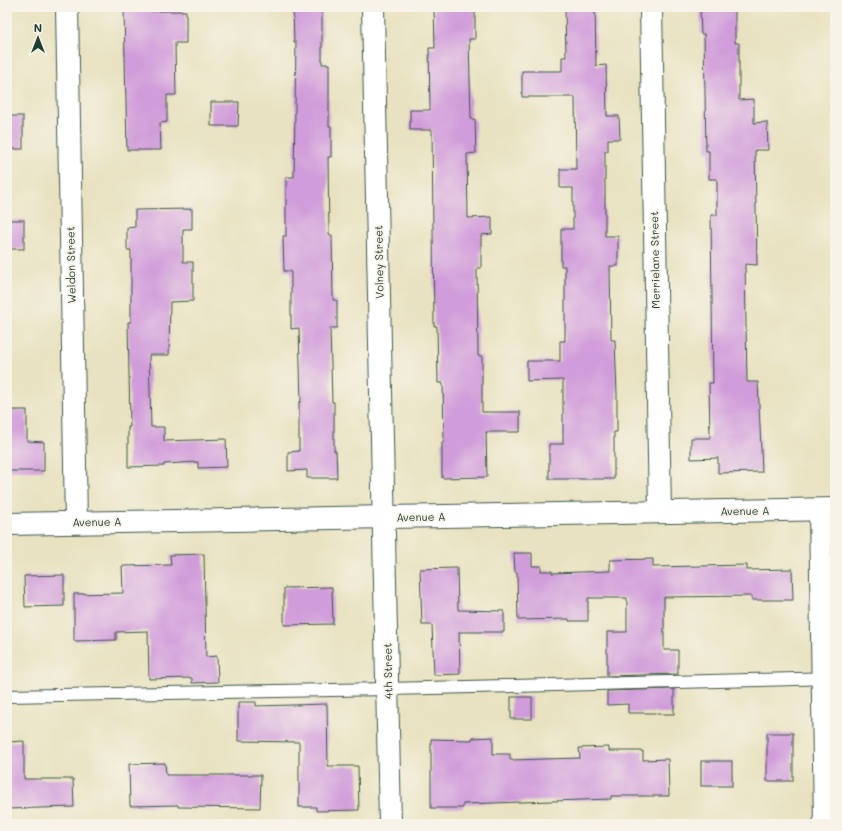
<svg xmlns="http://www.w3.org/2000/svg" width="842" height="831" viewBox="0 0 842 831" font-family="Mali,sans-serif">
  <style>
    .building { fill: #d09cda }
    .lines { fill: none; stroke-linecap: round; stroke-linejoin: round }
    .lane-casing { stroke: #3d5649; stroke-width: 14 }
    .street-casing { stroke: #3d5649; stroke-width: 24 }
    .secondary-casing { stroke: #3d5649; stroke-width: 24 }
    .lane { stroke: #fff; stroke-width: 12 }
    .street { stroke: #fff; stroke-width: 22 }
    .secondary { stroke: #fff; stroke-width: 22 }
    .labels { text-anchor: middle; stroke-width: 3.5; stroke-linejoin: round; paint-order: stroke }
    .street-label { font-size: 11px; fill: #1f3d34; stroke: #f7f3e8 }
  </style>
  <rect width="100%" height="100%" fill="#f7f3e8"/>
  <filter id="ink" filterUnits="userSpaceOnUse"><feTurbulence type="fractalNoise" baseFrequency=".025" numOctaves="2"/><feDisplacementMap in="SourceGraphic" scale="8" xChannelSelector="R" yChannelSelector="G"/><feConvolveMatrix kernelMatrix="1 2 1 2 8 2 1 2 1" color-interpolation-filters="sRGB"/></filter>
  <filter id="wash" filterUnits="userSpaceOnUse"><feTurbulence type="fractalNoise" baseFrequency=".012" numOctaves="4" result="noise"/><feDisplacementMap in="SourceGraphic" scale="16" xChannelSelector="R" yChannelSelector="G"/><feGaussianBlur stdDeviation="0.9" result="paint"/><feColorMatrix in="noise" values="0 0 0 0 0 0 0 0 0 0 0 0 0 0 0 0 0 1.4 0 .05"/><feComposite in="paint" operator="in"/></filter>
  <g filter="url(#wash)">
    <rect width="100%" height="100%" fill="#e8e2c0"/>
    <g id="blocks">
      <g class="building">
        <path d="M293,7h29v57h7v62h2v31h-3l1,78h3l1,65h4v28h-7l2,74h2v49h2l1,27h-30v-8l-19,1v-19l11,-1v-49h2l-2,-74 -8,1v-58h-7l-1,-35h3v-59h8l2,-135h-2z"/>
        <path d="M437,7h38v32h-6l2,80h4l1,34 -9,1 1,64 24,-1v17l-11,1v33h-4l1,88h4v56h38v20h-34l1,45 -45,1v-36h2l-1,-59h-5l-1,-57h-3l-2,-196h-22v-20h20l-1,-62h6l-1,-40h3z"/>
        <path d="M700,7h35v36h4v57l15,-1v24l13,-1 1,28h-13l2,115 -12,-1 2,118h11l4,90 -44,1v-15l-27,1v-21h19l-1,-55h4l-2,-168h6v-36h-8v-28h-3l-2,-117h-3z"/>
        <path d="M565,8h30l1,58 10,-1 1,51h12l1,23h-12v12h-3v85h13v30h-8l1,74h4l2,54v38h-3v47h-65v-35h14v-64l-36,1v-20h33v-20h5v-75h-4v-37h12v-41h-13v-19h16l-1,-72h-53v-26h40v-14h4z"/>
        <path d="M124,11h62v32h-11l1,52h-9v27l-7,1 1,27h-34z"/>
        <path d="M211,102h28l-1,24h-27z"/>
        <rect x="7" y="116" width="16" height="33"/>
        <path d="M192,209v20h-9v33h10v39l-23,1 -1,53h-20l2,72h13v14l62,-2 1,28 -29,1v-6l-34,2v2l-36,1v-40h2l-2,-105h3v-72h-4v-22l8,-1v-17z"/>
        <rect x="7" y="220" width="17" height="29"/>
        <path d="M7,410h20v31l17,1v29h-37z"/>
        <path d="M514,553h18v13h9v5h11v2l58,-2v-11l43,-1v8l94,-2v5l45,-1 1,31h-41v-4l-88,1v53h14v24l-71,2v-44h20v-34h-39v23h-19v-2l-51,1 -1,-48h-2z"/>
        <path d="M204,554l2,103 11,-1 1,26 -26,1v-5l-43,1 -1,-48 -32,1v8l-42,1v-47l49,-1 -1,-27 49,-1 -1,-10z"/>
        <path d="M457,568l1,42 46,1v21h-45l1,42 -26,1 -2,-50h-10l-2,-56z"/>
        <path d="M64,575v31l-39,1 -1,-31z"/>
        <path d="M332,587l1,37 -49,1v-37z"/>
        <path d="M674,689v25h-18v-1h-28v-9l-21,1v-14z"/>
        <rect x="511" y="697" width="21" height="22"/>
        <path d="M238,702h18v4l71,-2 1,62h30l1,44 -43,1v-4h-17v-65l-61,-1z"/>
        <rect x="767" y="733" width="26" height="48"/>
        <path d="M493,737v17h17v6l70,-2 -1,-10 30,-1v4h34v9l25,-1 1,37h-58v3l-148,5v4h-32v-69l41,1v-2z"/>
        <path d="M24,741v38h49l1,28 -67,2v-67z"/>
        <rect x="701" y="761" width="31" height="25"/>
        <path d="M165,763l1,12h95l-1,33 -82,-1v-2l-48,1 -1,-42z"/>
      </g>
    </g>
  </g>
  <g filter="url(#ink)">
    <use href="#blocks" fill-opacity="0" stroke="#3d5649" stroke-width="1"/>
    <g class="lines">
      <defs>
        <path id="lane" d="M7,696l381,-7 447,-11"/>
        <g id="street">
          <path d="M67,7l9,515"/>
          <path d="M373,7l17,817"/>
          <path d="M651,7l9,505"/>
          <path d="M820,510l5,314"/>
        </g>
        <path id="secondary" d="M7,524l828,-15"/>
      </defs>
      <use href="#lane" class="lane-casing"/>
      <use href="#street" class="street-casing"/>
      <use href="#secondary" class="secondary-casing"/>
      <use href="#lane" class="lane"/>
      <use href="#street" class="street"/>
      <use href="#secondary" class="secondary"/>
    </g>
  </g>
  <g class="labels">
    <g class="street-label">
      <text transform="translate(655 260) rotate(-91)" y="4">Merrielane Street</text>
      <text transform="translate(379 262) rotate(-91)" y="4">Volney Street</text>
      <text transform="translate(71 265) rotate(-91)" y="4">Weldon Street</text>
      <text transform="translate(745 511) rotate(-1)" y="4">Avenue A</text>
      <text transform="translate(421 517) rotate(-1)" y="4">Avenue A</text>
      <text transform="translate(97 522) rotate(-1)" y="4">Avenue A</text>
      <text transform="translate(388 671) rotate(-91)" y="4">4th Street</text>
    </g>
  </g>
  <rect width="842" height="831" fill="none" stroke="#f7f3e8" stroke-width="24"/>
  <g transform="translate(38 38)" stroke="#f7f3e8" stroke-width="3" paint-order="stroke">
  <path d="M0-3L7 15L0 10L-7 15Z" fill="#1f3d34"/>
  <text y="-6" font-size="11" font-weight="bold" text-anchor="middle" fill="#1f3d34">N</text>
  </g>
</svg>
